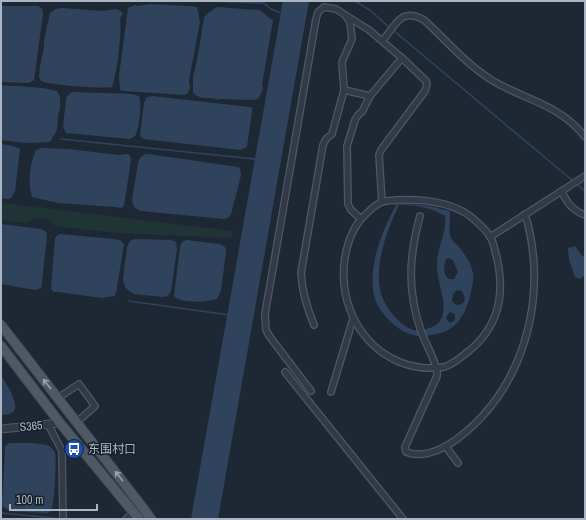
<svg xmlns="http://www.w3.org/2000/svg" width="586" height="520" viewBox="0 0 586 520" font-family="'Archivo Narrow','Noto Sans SC',sans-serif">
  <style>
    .green { fill: #203436 }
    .water { fill: #30435d; fill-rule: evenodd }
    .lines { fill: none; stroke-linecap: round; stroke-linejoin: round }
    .stream { stroke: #30435d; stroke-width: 1.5 }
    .minor-casing { stroke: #4f5764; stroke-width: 8 }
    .tertiary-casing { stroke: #4f5764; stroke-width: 9 }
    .primary-casing { stroke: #3b434f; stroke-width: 11 }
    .minor { stroke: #313a46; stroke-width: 5.5 }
    .tertiary { stroke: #313a46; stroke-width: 7 }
    .primary { stroke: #4f5966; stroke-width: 9 }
    .oneway { stroke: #99a2b0 }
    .labels { text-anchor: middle; stroke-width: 3; stroke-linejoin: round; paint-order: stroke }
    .street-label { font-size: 12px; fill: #abb4c3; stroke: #171f2a }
    .poi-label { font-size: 12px; fill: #abb4c3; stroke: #171f2a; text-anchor: start }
  </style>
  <rect width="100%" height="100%" fill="#1e2835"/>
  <path class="green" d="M1,203l232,28 -1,7 -117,-5 -60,-7 -5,-5 -7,-3 -10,1 -7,4 -25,-3z"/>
  <g class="water">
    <path d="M283,1h26l-91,518h-27z"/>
    <path d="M149,4l41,2 7,1 3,15 -11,58 1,8 -2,5 -4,2 -60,-4 -4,-1 -1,-14 9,-68 7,-3 3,1z"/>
    <path d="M1,6h36l5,2 1,6 -9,66 -5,3 -28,-1z"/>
    <path d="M217,7l40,3c7,1 9,7 16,10l-11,65 1,3 -4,10 -6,2 -32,-1 -2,1c-8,-4 -21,1 -26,-8v-14l5,-23 6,-37 3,-4z"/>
    <path d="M62,8l40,3 14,-2 5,2 2,3 -3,4c2,14 -3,56 -8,69 -9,2 -63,-2 -71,-6l-2,-4 1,-11 4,-18v-8l6,-27 6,-4z"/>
    <path d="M1,85c19,2 38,1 56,6l3,6v12l-2,6 -1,15 -7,12 -24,1 -25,-3z"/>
    <path d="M72,92l60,2 7,2c3,8 0,33 -4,40l-5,3 -64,-6 -3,-6 3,-28 1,-3z"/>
    <path d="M147,97l5,-1 98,11 2,1v4l-5,34 -2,2 -5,2 -96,-11 -3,-2 -1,-3 4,-31z"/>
    <path d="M1,144l12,2 7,3 -5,42 -4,7 -4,1 -6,-1z"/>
    <path d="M41,148l27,1 51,6 9,-1 2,2 1,4 -7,46 -3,2 -6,-1 -57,-4 -26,-6c-4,-16 -3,-32 4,-47z"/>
    <path d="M145,154h3l90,13 2,2 1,6 -10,39 -3,4 -4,1 -83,-8c-6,-2 -8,-5 -9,-11l6,-37 2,-5z"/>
    <path d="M406,204l23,2 21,5c0,8 -1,17 0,24 1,6 8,10 11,14 6,9 14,21 12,31 -2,17 -8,41 -25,50 -5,3 -12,4 -17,5 -16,4 -30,-3 -41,-14 -7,-7 -14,-16 -16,-26 -6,-29 8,-64 22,-90zM399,205c17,0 31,2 46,11 2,18 -8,31 -8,47 -1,18 11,39 5,54 -2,5 -5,8 -10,10 -5,2 -12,5 -18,3 -15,-4 -31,-25 -34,-40 -5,-28 7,-60 19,-85zM449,258l4,2 5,12 -4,7c-11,3 -11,-13 -8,-20zM457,290l5,1 3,7 -1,4c-4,4 -9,4 -12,-1l1,-7zM451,312l4,2v6l-5,3 -3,-3 -1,-3 3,-4z"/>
    <path d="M1,224l40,5 5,3 1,4 -5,46 -1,6 -6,2 -34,-6z"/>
    <path d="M59,234l55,5 6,1 4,4 -8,49 -2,3 -12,2 -43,-6h-5l-3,-3 4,-51z"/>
    <path d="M135,239l36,1 5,2 1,7 -6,42 -3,5 -5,1 -29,-3 -5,-3 -4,-4 -2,-8 4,-32 3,-6z"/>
    <path d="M187,240l32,4 6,3 1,5 -5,39 -4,8c-9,3 -36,5 -43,-3l6,-49 2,-5z"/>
    <path d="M575,246l7,10h3v19l-5,4 -5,-2 -6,-18 -1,-11z"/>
    <path d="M1,375c4,7 19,29 13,36 -3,3 -9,4 -13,4z"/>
    <path d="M9,443c9,0 33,-1 40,3 3,2 5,4 6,7 2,6 -1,50 -3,56 -2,3 -2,3 -5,4l-37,-2 -8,-5 3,-57v-3z"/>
  </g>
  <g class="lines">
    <g class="stream">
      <path d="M15,1h33"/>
      <path d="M205,1l59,2 7,6 10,4"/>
      <path d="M355,1l16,10 19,17"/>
      <path d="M393,30l180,151"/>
      <path d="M61,139l194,20"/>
      <path d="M575,183l10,8"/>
      <path d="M129,301l100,14"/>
      <path d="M1,513l52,5"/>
    </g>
    <defs>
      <g id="minor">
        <path d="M384,39c12,-15 18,-32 40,-19 21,19 41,43 66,59 33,21 69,24 95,58"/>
        <path d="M344,90l26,6"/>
        <path d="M562,192c6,12 10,18 23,23"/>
        <path d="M397,200c25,-1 52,1 73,16 7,6 17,14 21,22 3,6 4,14 6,20 8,37 2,68 -28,93 -7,5 -16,14 -25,16 -64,9 -109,-49 -99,-110 3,-16 8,-31 20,-42 5,-5 11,-11 17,-13 5,-2 11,-1 15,-2z"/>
        <path d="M420,216c-11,40 -13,75 1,115 5,14 13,26 16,40v5l-32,71 1,5c18,7 37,-3 51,-13 55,-41 80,-108 77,-174 -1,-17 -4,-35 -9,-51"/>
        <path d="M361,219l-10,-9 -3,-6 -1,-58 8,-26 3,-5 4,-3 8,-16 32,-38"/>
        <path d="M490,237l95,-61"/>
        <path d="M314,325c-7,-17 -12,-33 -13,-52l22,-128 3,-6 6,-5 12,-44 -2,-28 10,-23 -2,-17 -4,-6"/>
        <path d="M285,372l118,147"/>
        <path d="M311,391l-41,-54 -4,-7 -1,-16 51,-295 2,-7 6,-5 12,2 33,21 33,28 24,23 1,3 -2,7 -44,59 -2,5 3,47"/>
        <path d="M331,392l22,-73"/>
        <path d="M58,398l21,-14 16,22 -18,16"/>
        <path d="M48,424l14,27 1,68"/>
        <path d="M446,447l12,16"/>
        <path d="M126,519l7,-6"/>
      </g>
      <path id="tertiary" d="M1,429l59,-6"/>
      <g id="primary">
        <path d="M1,325l139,179 11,15"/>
        <path d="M1,346l59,77 79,96"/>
      </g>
    </defs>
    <use href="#minor" class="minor-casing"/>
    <use href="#tertiary" class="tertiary-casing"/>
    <use href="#primary" class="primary-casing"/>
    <use href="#minor" class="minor"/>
    <use href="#tertiary" class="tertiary"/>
    <use href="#primary" class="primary"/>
  </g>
  <defs><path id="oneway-shaft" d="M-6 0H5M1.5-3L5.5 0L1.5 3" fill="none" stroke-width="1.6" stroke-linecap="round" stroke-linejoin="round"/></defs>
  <g class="oneway">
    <use href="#oneway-shaft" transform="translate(47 384) rotate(-128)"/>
    <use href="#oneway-shaft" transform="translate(119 476) rotate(-128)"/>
  </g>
  <defs>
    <symbol id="bus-disc" viewBox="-11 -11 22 22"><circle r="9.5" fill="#1a4fb4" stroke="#171f2a"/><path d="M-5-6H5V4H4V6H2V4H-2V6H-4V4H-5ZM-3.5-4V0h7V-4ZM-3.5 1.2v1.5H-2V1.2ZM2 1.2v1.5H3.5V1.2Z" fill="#fff"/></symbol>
  </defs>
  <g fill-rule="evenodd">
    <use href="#bus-disc" x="63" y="438" width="22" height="22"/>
  </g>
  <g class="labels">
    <g class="street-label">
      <text transform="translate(31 426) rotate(-5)" y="4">S365</text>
    </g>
    <g class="poi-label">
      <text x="88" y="453">东围村口</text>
    </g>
  </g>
  <rect width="586" height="520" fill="none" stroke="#abb4c3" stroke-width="4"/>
  <path d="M10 504v6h87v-6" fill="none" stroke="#abb4c3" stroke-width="2"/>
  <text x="16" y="504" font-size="12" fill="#abb4c3" stroke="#171f2a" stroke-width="3" paint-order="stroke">100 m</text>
</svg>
